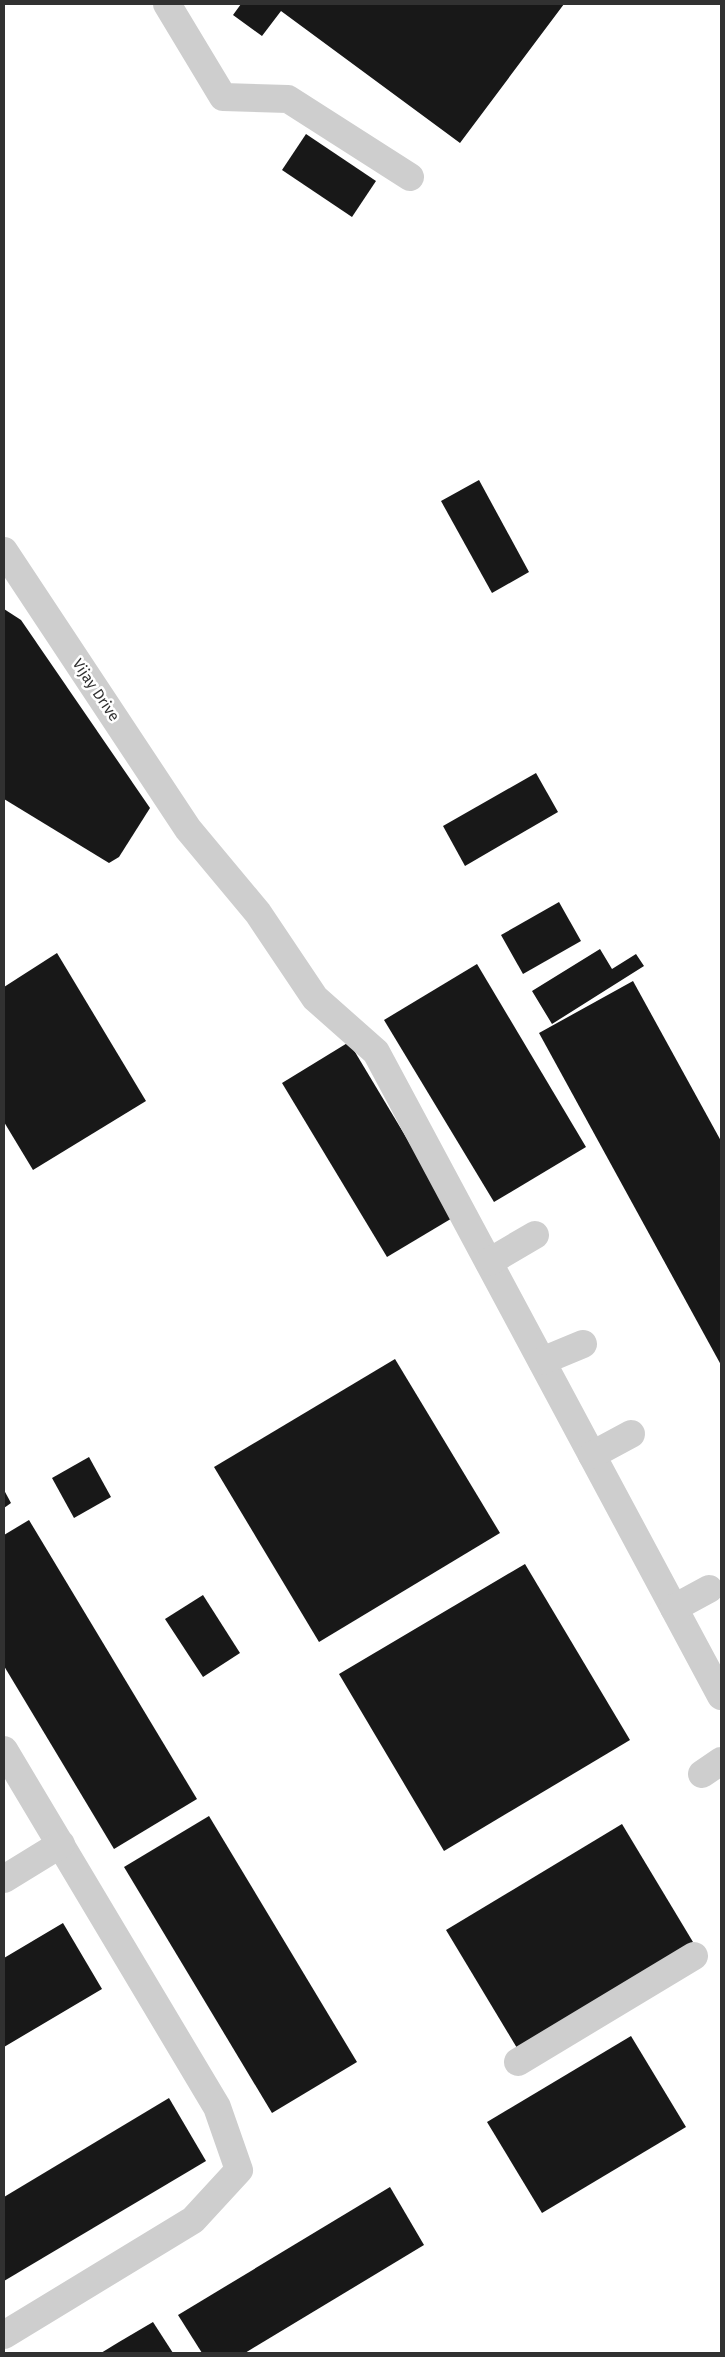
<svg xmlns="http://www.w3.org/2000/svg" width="725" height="2357" viewBox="0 0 725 2357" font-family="'Fira Sans',sans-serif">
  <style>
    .building { fill: #181818 }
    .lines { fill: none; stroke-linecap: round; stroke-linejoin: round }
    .minor { stroke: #cecece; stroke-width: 28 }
    .labels { text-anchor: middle; stroke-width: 5; stroke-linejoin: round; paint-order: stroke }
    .street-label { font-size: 15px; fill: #313131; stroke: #fff }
  </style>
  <rect width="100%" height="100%" fill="#fff"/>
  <g class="building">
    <path d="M241,4h323l-104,139 -179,-132 -19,25 -29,-21z"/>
    <path d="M306,134l70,47 -24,36 -70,-47z"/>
    <path d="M479,480l50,92 -37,21 -51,-92z"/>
    <path d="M4,609l17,11 129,188 -31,49 -10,6 -105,-64z"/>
    <path d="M536,773l22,39 -93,54 -22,-40z"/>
    <path d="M559,902l22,39 -58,33 -22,-39z"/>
    <path d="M600,949l12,20 24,-15 8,12 -92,58 -20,-33z"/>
    <path d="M57,953l89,148 -113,69 -29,-48v-135z"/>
    <path d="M477,964l109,183 -92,55 -110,-182z"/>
    <path d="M633,981l88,160v224l-182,-332z"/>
    <path d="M349,1042l105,175 -67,40 -105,-174z"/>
    <path d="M395,1359l105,174 -181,109 -105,-175z"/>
    <path d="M89,1457l22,40 -37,21 -22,-40z"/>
    <path d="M4,1490l7,13 -7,5z"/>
    <path d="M29,1520l168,279 -83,50 -110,-183v-131z"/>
    <path d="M525,1564l105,176 -186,111 -105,-177z"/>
    <path d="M203,1595l37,58 -37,24 -38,-58z"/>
    <path d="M209,1816l148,246 -85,51 -148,-246z"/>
    <path d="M622,1824l71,118 -176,106 -71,-118z"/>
    <path d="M63,1923l39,66 -98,58v-89z"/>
    <path d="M631,2036l55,91 -144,86 -55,-91z"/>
    <path d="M169,2098l37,63 -202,120v-84z"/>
    <path d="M390,2187l34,58 -179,108h-43l-24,-38z"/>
    <path d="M153,2322l20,31h-72l18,-11z"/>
  </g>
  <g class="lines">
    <g class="minor">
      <path d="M167,4l56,93 65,2 122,78"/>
      <path d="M4,551l184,278 70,84 57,85 61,54 345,644"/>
      <path d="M489,1262l46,-27"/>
      <path d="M542,1361l41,-17"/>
      <path d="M592,1455l39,-21"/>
      <path d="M674,1608l35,-19"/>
      <path d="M4,1750l213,357 22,63 -46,50 -189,115"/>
      <path d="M702,1774l19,-13"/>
      <path d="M4,1879l57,-35"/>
      <path d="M518,2062l176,-106"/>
    </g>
  </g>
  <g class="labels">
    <g class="street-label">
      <text transform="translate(96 690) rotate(56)" y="5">Vijay Drive</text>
    </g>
  </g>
  <rect width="725" height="2357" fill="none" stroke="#313131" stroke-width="10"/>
</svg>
